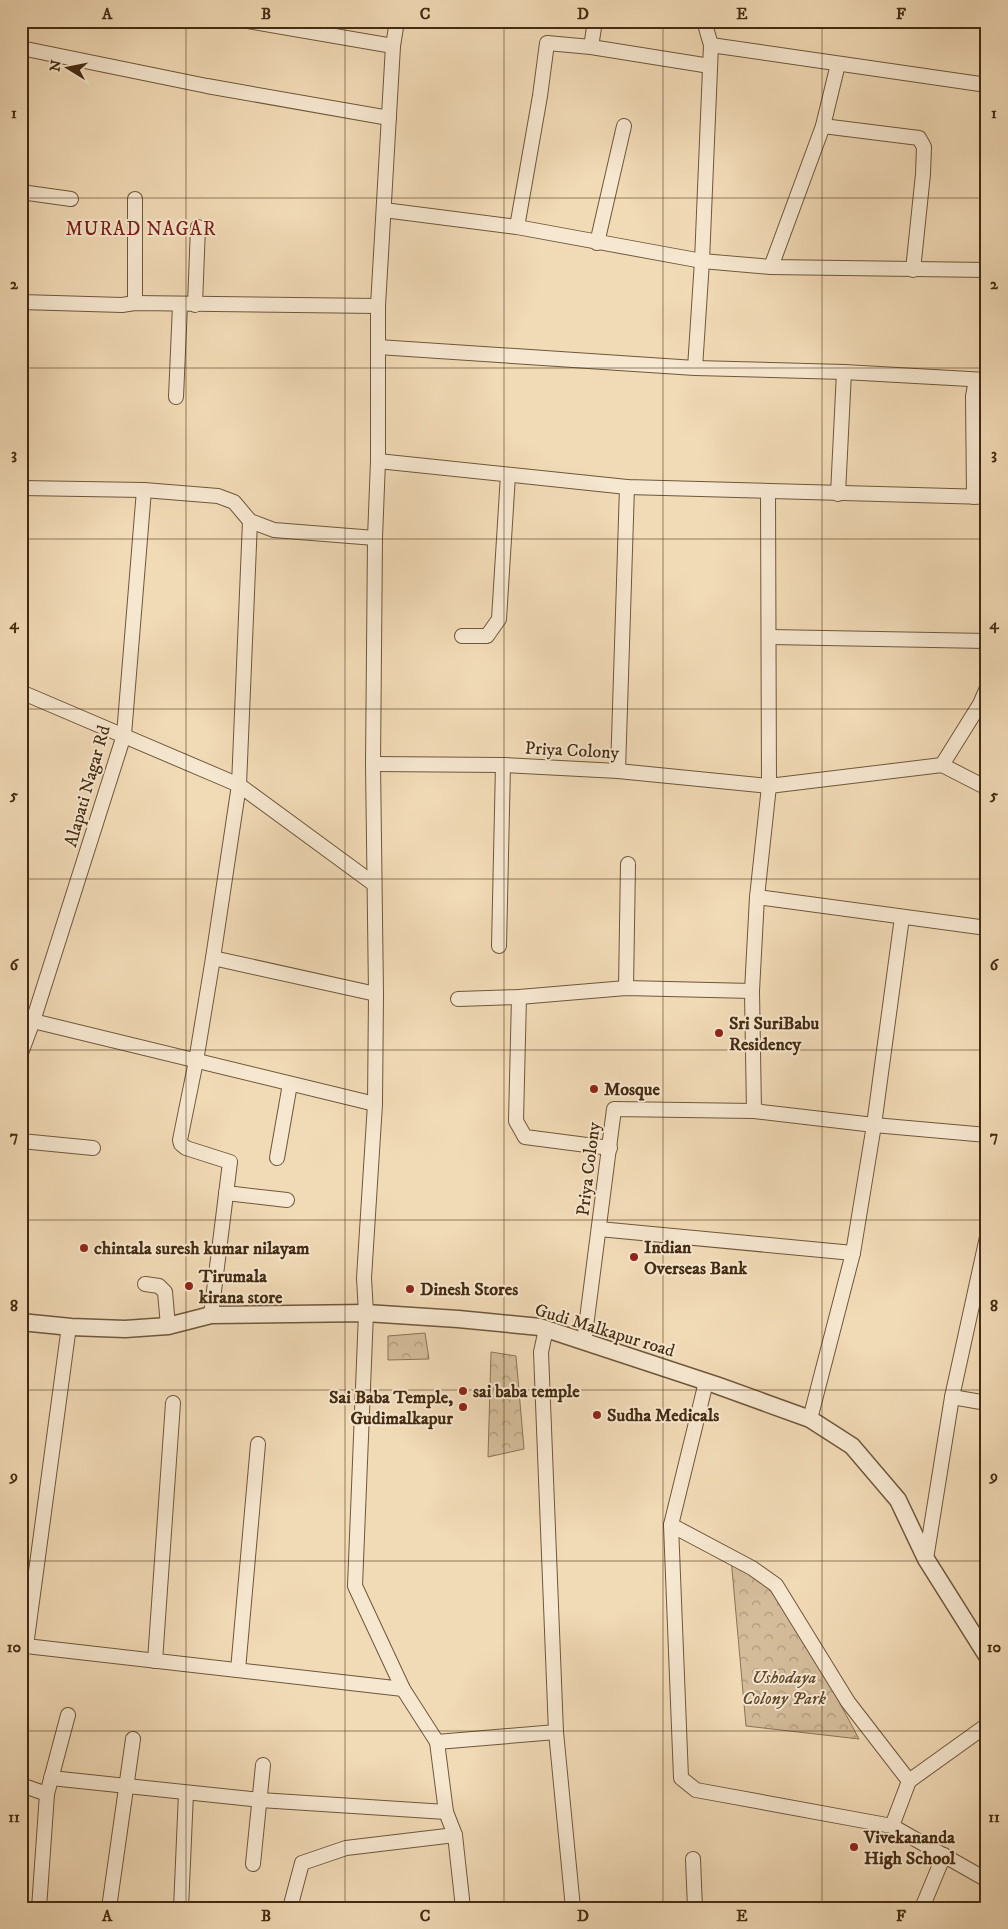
<svg xmlns="http://www.w3.org/2000/svg" width="1008" height="1929" viewBox="0 0 1008 1929" font-family="'IM FELL DW Pica',serif">
  <style>
    .forest { fill: url(#forest-crowns); stroke: #8c7456 }
    .lines { fill: none; stroke-linecap: round; stroke-linejoin: round }
    .minor-casing { stroke: #6f573a; stroke-width: 16 }
    .tertiary-casing { stroke: #6f573a; stroke-width: 19 }
    .minor { stroke: #f6e7d0; stroke-width: 14 }
    .tertiary { stroke: #f6e7d0; stroke-width: 16 }
    .grid { fill: none; stroke: #442b11; stroke-width: 1; stroke-opacity: 0.55 }
    .poi-dot { fill: #8f2418; stroke: #f6e7d0; stroke-width: 2 }
    .labels { text-anchor: middle; stroke-width: 4; stroke-linejoin: round; paint-order: stroke }
    .street-label { font-size: 18px; fill: #442b11; stroke: #f6e7d0 }
    .poi-label { font-size: 18px; font-weight: bold; fill: #442b11; stroke: #f6e7d0; text-anchor: start }
    .park-label { font-size: 18px; font-style: italic; fill: #61482c; stroke: #f6e7d0 }
    .neighbourhood-label { font-size: 19px; letter-spacing: 1px; fill: #7a1f14; stroke: #f6e7d0 }
    .neatline { fill: none; stroke: #442b11; stroke-width: 2 }
    .grid-label { font-size: 16px; text-anchor: middle; font-weight: bold; fill: #442b11 }
  </style>
  <defs>
    <pattern id="forest-crowns" width="20" height="18" patternUnits="userSpaceOnUse" patternTransform="scale(1.25)"><rect width="20" height="18" fill="#d4bc9a"/><path d="M2 6a3 3 0 1 1 6 0M12 15a3 3 0 1 1 6 0" fill="none" stroke="#ae997c"/></pattern>
  </defs>
  <rect width="100%" height="100%" fill="#f1dab6"/>
  <filter id="stains"><feTurbulence type="fractalNoise" baseFrequency=".004" numOctaves="4"/><feColorMatrix values="0 0 0 0 .2 0 0 0 0 .09 0 0 0 0 .02 0 0 0 .5 -.17"/></filter>
  <radialGradient id="worn" r=".72"><stop offset=".6" stop-color="#630" stop-opacity="0"/><stop offset="1" stop-color="#630" stop-opacity=".3"/></radialGradient>
  <g class="forest">
    <path d="M425,1333l4,26 -41,1v-24z"/>
    <path d="M491,1352l25,4 8,93 -36,8z"/>
    <path d="M731,1558l45,26 83,155 -113,-13z"/>
  </g>
  <g class="lines">
    <defs>
      <g id="minor">
        <path d="M248,21l145,25"/>
        <path d="M397,21l-4,25 -15,260v155l-3,77 -2,226 3,230 -1,110 -11,174 2,35 -11,273 48,103 34,53 9,70 9,23 8,73"/>
        <path d="M711,45l276,40"/>
        <path d="M591,47l119,19"/>
        <path d="M21,48l186,38 182,32"/>
        <path d="M823,126l96,12 5,9 -1,27 -10,96"/>
        <path d="M21,192l50,7"/>
        <path d="M384,210l133,17 185,34 69,6 216,3"/>
        <path d="M517,227l23,-131 7,-53 44,4 4,-26"/>
        <path d="M597,243l27,-117"/>
        <path d="M771,267l52,-141 15,-62"/>
        <path d="M21,302l101,3 13,-2 243,3"/>
        <path d="M135,303v-104"/>
        <path d="M195,305l3,-78"/>
        <path d="M378,347l317,21 149,4 143,8"/>
        <path d="M695,368l7,-107 9,-216 -7,-24"/>
        <path d="M176,397l4,-92"/>
        <path d="M378,461l249,26 360,10"/>
        <path d="M21,488l123,2 74,6 16,6 16,19 24,9 101,8"/>
        <path d="M838,494l6,-122"/>
        <path d="M974,497l-1,-101 3,-16"/>
        <path d="M462,636h25l12,-17 9,-144"/>
        <path d="M770,637l217,4"/>
        <path d="M21,692l218,93 135,99"/>
        <path d="M373,764l130,1 115,6 151,15 173,-21 45,23"/>
        <path d="M942,765l38,-61 7,-16"/>
        <path d="M618,771l9,-284"/>
        <path d="M757,897l230,31"/>
        <path d="M499,946l4,-181"/>
        <path d="M213,958l163,36"/>
        <path d="M626,988l2,-124"/>
        <path d="M519,997l-3,124 9,16 85,11"/>
        <path d="M458,999l61,-2 107,-9 126,3"/>
        <path d="M33,1021l342,83"/>
        <path d="M21,1053l12,-32 91,-286 20,-245"/>
        <path d="M754,1111l-2,-120 5,-94 12,-111 -1,-294"/>
        <path d="M21,1141l72,7"/>
        <path d="M277,1158l13,-74"/>
        <path d="M226,1193l61,7"/>
        <path d="M599,1229l254,24"/>
        <path d="M145,1284l14,2 6,6 3,34"/>
        <path d="M211,1315l19,-153 -44,-14 -5,-4 -1,-4 16,-79 17,-103 26,-173 11,-264"/>
        <path d="M546,1329l-5,23 15,380 17,176"/>
        <path d="M584,1342l30,-233 140,2 120,14 113,10"/>
        <path d="M706,1382l-35,143 10,253 15,12 196,36 95,54"/>
        <path d="M952,1397l35,6"/>
        <path d="M810,1419l43,-166 21,-128 28,-208"/>
        <path d="M671,1525l81,43 24,17 72,117 61,79"/>
        <path d="M926,1559l26,-162 35,-160"/>
        <path d="M26,1646l43,-320"/>
        <path d="M21,1650l5,-4 377,43"/>
        <path d="M155,1661l18,-258"/>
        <path d="M238,1670l20,-226"/>
        <path d="M437,1742l119,-10"/>
        <path d="M51,1778l209,22 186,12"/>
        <path d="M21,1785l26,9"/>
        <path d="M892,1826l17,-45 78,-56"/>
        <path d="M693,1859l2,49"/>
        <path d="M253,1864l10,-99"/>
        <path d="M39,1908l8,-114 21,-79"/>
        <path d="M109,1908l24,-169"/>
        <path d="M181,1908l5,-115"/>
        <path d="M290,1908l12,-45 44,-15 109,-13"/>
        <path d="M922,1908l22,-53"/>
      </g>
      <path id="tertiary" d="M21,1322l50,5 54,2 43,-3 43,-11 155,-2 92,6 82,8 176,58 94,34 42,27 46,54 28,59 61,97"/>
    </defs>
    <use href="#minor" class="minor-casing"/>
    <use href="#tertiary" class="tertiary-casing"/>
    <use href="#minor" class="minor"/>
    <use href="#tertiary" class="tertiary"/>
  </g>
  <path class="grid" d="M186,21v1887M345,21v1887M504,21v1887M663,21v1887M822,21v1887M21,198h966M21,368h966M21,539h966M21,709h966M21,879h966M21,1050h966M21,1220h966M21,1390h966M21,1561h966M21,1731h966"/>
  <g class="poi-dot">
    <circle cx="719" cy="1033" r="5"/>
    <circle cx="594" cy="1089" r="5"/>
    <circle cx="84" cy="1248" r="5"/>
    <circle cx="634" cy="1257" r="5"/>
    <circle cx="189" cy="1286" r="5"/>
    <circle cx="410" cy="1289" r="5"/>
    <circle cx="463" cy="1391" r="5"/>
    <circle cx="463" cy="1407" r="5"/>
    <circle cx="597" cy="1415" r="5"/>
    <circle cx="854" cy="1847" r="5"/>
  </g>
  <g class="labels">
    <g class="street-label">
      <text transform="translate(572 750) rotate(3)" y="6">Priya Colony</text>
      <text transform="translate(87 786) rotate(-74)" y="6">Alapati Nagar Rd</text>
      <text transform="translate(588 1169) rotate(-83)" y="6">Priya Colony</text>
      <text transform="translate(605 1330) rotate(17)" y="6">Gudi Malkapur road</text>
    </g>
    <g class="poi-label">
      <text x="729" y="1029">Sri SuriBabu<tspan x="729" dy="21">Residency</tspan></text>
      <text x="604" y="1095">Mosque</text>
      <text x="644" y="1253">Indian<tspan x="644" dy="21">Overseas Bank</tspan></text>
      <text x="94" y="1254">chintala suresh kumar nilayam</text>
      <text x="199" y="1282">Tirumala<tspan x="199" dy="21">kirana store</tspan></text>
      <text x="420" y="1295">Dinesh Stores</text>
      <text x="473" y="1397">sai baba temple</text>
      <text x="453" y="1403" text-anchor="end">Sai Baba Temple,<tspan x="453" dy="21">Gudimalkapur</tspan></text>
      <text x="607" y="1421">Sudha Medicals</text>
      <text x="864" y="1843">Vivekananda<tspan x="864" dy="21">High School</tspan></text>
    </g>
    <g class="park-label">
      <text x="784" y="1683">Ushodaya<tspan x="784" dy="21">Colony Park</tspan></text>
    </g>
    <g class="neighbourhood-label">
      <text x="141" y="235">MURAD NAGAR</text>
    </g>
  </g>
  <rect width="1008" height="1929" fill="none" stroke="#f1dab6" stroke-width="55"/>
  <g transform="translate(68 68) rotate(280)" stroke="#f6e7d0" stroke-width="4" paint-order="stroke">
  <path d="M0-4L9 19L0 12L-9 19Z" fill="#442b11"/>
  <text y="-8" font-size="14" font-weight="bold" text-anchor="middle" fill="#442b11">N</text>
  </g>
  <rect x="28" y="28" width="952" height="1874" class="neatline"/>
  <g class="grid-label">
    <text x="107" y="19">A</text>
    <text x="266" y="19">B</text>
    <text x="425" y="19">C</text>
    <text x="583" y="19">D</text>
    <text x="742" y="19">E</text>
    <text x="901" y="19">F</text>
    <text x="14" y="118">1</text>
    <text x="994" y="118">1</text>
    <text x="14" y="289">2</text>
    <text x="994" y="289">2</text>
    <text x="14" y="459">3</text>
    <text x="994" y="459">3</text>
    <text x="14" y="629">4</text>
    <text x="994" y="629">4</text>
    <text x="14" y="800">5</text>
    <text x="994" y="800">5</text>
    <text x="14" y="970">6</text>
    <text x="994" y="970">6</text>
    <text x="14" y="1141">7</text>
    <text x="994" y="1141">7</text>
    <text x="14" y="1311">8</text>
    <text x="994" y="1311">8</text>
    <text x="14" y="1481">9</text>
    <text x="994" y="1481">9</text>
    <text x="14" y="1652">10</text>
    <text x="994" y="1652">10</text>
    <text x="14" y="1822">11</text>
    <text x="994" y="1822">11</text>
    <text x="107" y="1921">A</text>
    <text x="266" y="1921">B</text>
    <text x="425" y="1921">C</text>
    <text x="583" y="1921">D</text>
    <text x="742" y="1921">E</text>
    <text x="901" y="1921">F</text>
  </g>
  <rect width="100%" height="100%" filter="url(#stains)"/>
  <rect width="100%" height="100%" fill="url(#worn)"/>
</svg>
